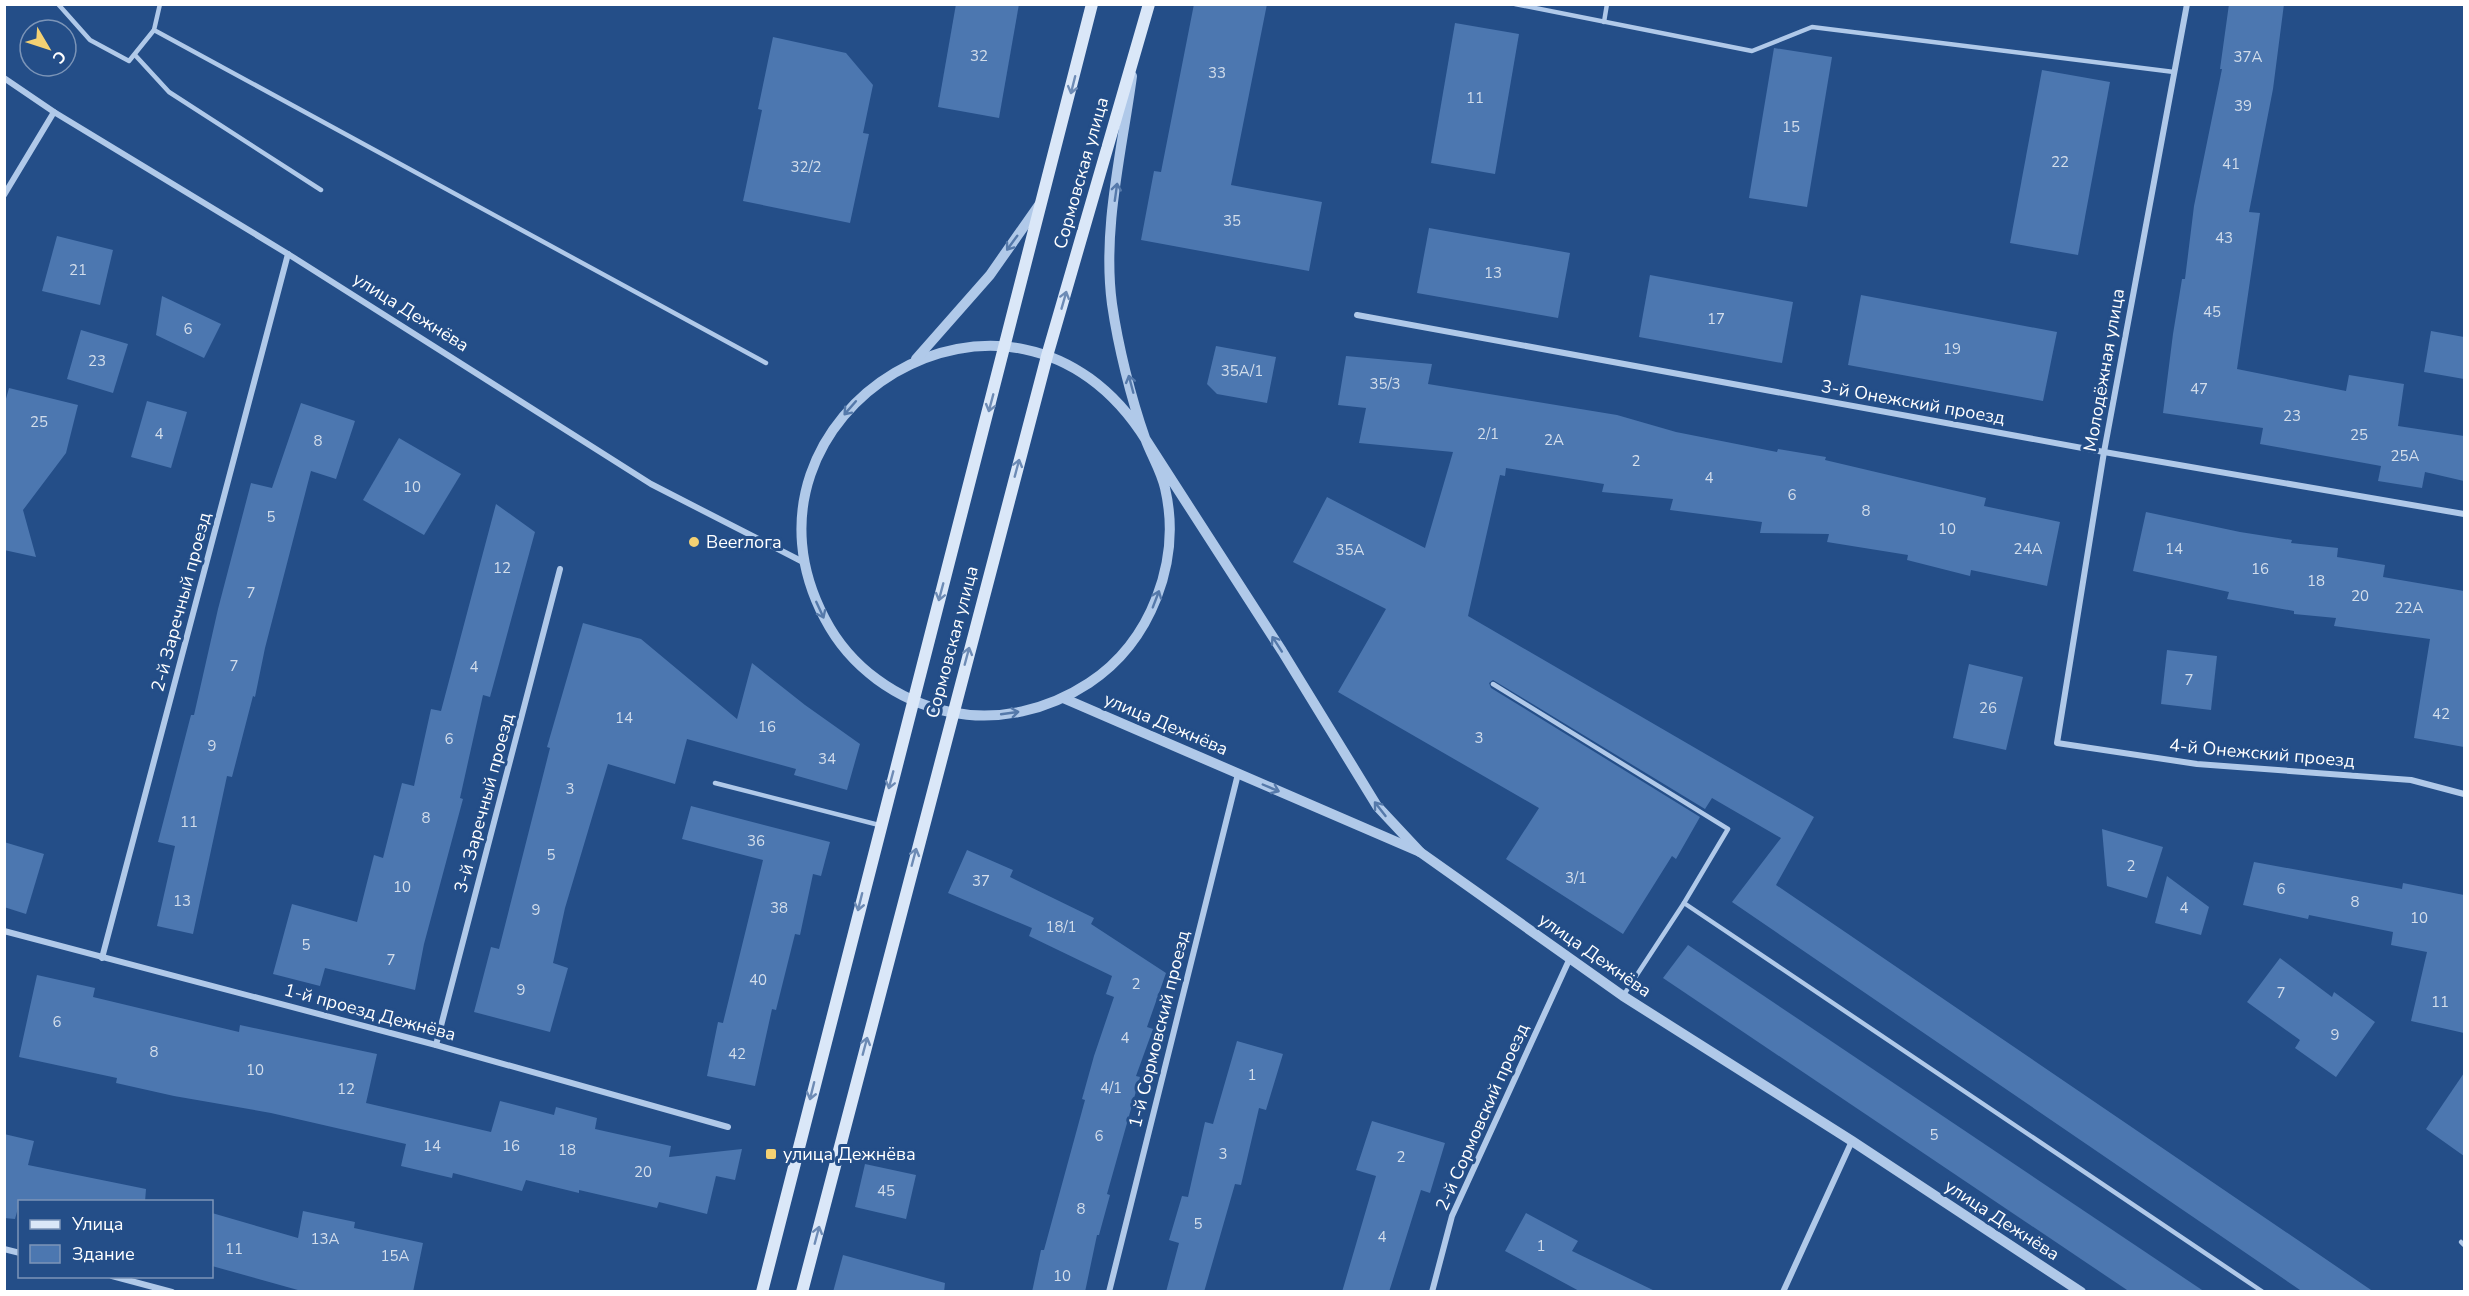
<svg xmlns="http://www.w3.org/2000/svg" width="2469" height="1296" viewBox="0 0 2469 1296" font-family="'Nunito Sans',sans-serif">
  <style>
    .building { fill: #4c77b0 }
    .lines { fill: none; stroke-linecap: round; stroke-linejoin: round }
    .service { stroke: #b0c9e9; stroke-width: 4.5 }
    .minor { stroke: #b0c9e9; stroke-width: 6 }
    .tertiary { stroke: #b0c9e9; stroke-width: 10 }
    .secondary { stroke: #dae7f8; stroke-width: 12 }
    .oneway { stroke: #6d8bb5 }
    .oneway2 { stroke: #5579aa }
    .poi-dot { fill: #f4d173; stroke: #244e88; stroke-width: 2 }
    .labels { text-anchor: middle; stroke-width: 6; stroke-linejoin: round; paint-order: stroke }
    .number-label { font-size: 15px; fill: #d2ddeb }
    .street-label { font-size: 18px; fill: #fff; stroke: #244e88 }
    .poi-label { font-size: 18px; fill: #fff; stroke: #244e88; text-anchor: start }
  </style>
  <rect width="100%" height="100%" fill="#244e88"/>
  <g class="building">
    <path d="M956,4h63l-20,114 -61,-11z"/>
    <path d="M1194,4h73l-36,181 91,17 -13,69 -168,-31 13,-69 7,1z"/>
    <path d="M2229,4h55l-11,85 -24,123 11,1 -23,156 109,22 3,-16 55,9 -6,42 66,10v45l-39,-9 -3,16 -44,-7 3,-15 -121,-22 3,-16 -100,-15 10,-79 9,-55h3l9,-73 28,-137h-2z"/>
    <path d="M1455,23l64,11 -24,140 -64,-11z"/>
    <path d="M773,37l73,16 27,32 -10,48 6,1 -19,89 -107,-22 19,-91 -4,-1z"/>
    <path d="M1774,48l58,9 -25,150 -58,-9z"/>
    <path d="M2042,70l68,12 -32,173 -68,-12z"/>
    <path d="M1429,228l141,25 -12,65 -141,-25z"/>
    <path d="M57,236l56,14 -13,55 -58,-14z"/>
    <path d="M1650,275l143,27 -11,61 -143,-26z"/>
    <path d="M1861,295l196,37 -14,69 -195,-36z"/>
    <path d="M162,296l59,28 -17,34 -48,-23z"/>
    <path d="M81,330l47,14 -15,49 -46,-14z"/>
    <path d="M2431,331l33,6v42l-40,-7z"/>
    <path d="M1216,346l60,11 -9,46 -50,-9 -10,-10z"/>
    <path d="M1346,356l86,8 -4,20 189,31 59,17 101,20 1,-3 48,8 -1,3 161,38 -2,8 76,16 -13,64 -76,-16 -1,6 -63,-16 1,-5 -81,-13 2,-8 -69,-1 2,-11 -92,-12 3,-11 -71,-7 2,-8 -98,-16 -1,8 -5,-1 -32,141 346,201 -38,68 598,407h-71l-571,-390 49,-64 -69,-40 -7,11 -212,-129 -4,3 2,5 209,129 -24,42 -4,-3 -49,78 -117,-75 33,-51 -201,-116 48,-83 -93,-47 34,-65 98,51 28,-96 -94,-9 7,-35 -28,-3z"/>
    <path d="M9,388l69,17 -12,48 -43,57 13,47 -32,-7v-144z"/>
    <path d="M147,401l40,11 -16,56 -40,-11z"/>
    <path d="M301,403l54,18 -19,58 -25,-8 -46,177 -10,49 -2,-1 -21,81 -5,-1 -34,158 -36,-8 18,-80 -17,-4 33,-127h3l24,-106 33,-126 21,5z"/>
    <path d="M399,438l62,36 -37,61 -61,-35z"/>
    <path d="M496,504l39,28 -45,165 -7,-2 -23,103 3,1 -39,145 -9,46 -90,-22 -5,18 -47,-12 19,-70 65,18 17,-67 9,3 19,-75 12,3 17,-77 10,2z"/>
    <path d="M2146,512l94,20 52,8 -1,3 47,5 -1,9 48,8 -2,12 81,14v156l-50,-9 16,-99 -96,-13 2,-8 -42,-4v-3l-67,-12 2,-7 -96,-21z"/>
    <path d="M583,623l58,16 96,80 15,-56 53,42 55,39 -13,46 -53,-15 2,-6 -109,-30 -12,45 -67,-20 -43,144 -12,55 15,5 -18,64 -76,-20 17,-65 8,2 51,-201 -3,-1z"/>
    <path d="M2167,650l50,6 -6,54 -50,-6z"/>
    <path d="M1969,664l54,13 -17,73 -53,-12z"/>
    <path d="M691,806l139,36 -9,34 -8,-2 -13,61 -5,-1 -19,76 -4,-1 -17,77 -48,-10 11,-54 5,1 40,-163 -81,-21z"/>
    <path d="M2102,829l61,18 -16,51 -40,-12z"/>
    <path d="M4,842l40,12 -18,60 -22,-7z"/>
    <path d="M967,850l46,20 -3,7 84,41 -3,6 75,49 -19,54 6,2 -17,47 4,1 -33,117 3,1 -11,40h-2l-12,57h-53l9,-42h3l41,-150 -3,-1 12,-43 20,-59 -8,-3 6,-18 -83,-40 3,-8 -84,-35z"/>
    <path d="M2254,862l148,27 1,-6 61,12v138l-53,-12 16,-69 -36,-7 2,-13 -84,-17 -1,4 -65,-14z"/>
    <path d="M2167,876l42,31 -8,28 -46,-12z"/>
    <path d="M1688,945l517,347h-75l-467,-314z"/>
    <path d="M2280,958l52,39 2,-5 41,30 -39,55 -41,-29 5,-8 -53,-38z"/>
    <path d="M37,975l58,13 -2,9 146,35 1,-7 137,29 -11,49 125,29 9,-31 54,14 2,-8 41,11 -2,11 76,17 -2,11 73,-8 -7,31 -19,-4 -9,38 -48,-12 -2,6 -78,-18v3l-53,-13 -4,11 -69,-18 -1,5 -51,-12 5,-22 -135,-31 -97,-17 -58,-13 1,-5 -98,-21z"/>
    <path d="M1237,1041l46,13 -17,56 -7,-2 -18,77 -6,-1 -31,108h-38l13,-49 -10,-3 13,-44 6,1 17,-75 8,2z"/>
    <path d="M2464,1073v83l-38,-27z"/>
    <path d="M1372,1121l73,22 -15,50 -9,-3 -32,102h-47l34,-116 -20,-6z"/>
    <path d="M4,1134l30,7 -6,24 118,24 -1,13 -125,-1 -5,18 -11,-1z"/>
    <path d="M865,1164l51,11 -10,44 -51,-12z"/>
    <path d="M303,1211l52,11 -1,6 69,15 -10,49h-108l-93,-26v-53l86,25z"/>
    <path d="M1526,1213l52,28 -6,10 85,41h-76l-76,-41z"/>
    <path d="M843,1255l102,28 -1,9h-111z"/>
  </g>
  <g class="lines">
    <g class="service">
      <path d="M58,4l32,36 39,21 25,-31"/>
      <path d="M160,4l-6,26 612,333"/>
      <path d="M1515,4l237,47 60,-24 362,45"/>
      <path d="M1604,22l3,-18"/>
      <path d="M135,55l34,37 152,98"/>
      <path d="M1493,684l235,145 -44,74 -61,93"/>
      <path d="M715,783l164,42"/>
      <path d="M1684,903l579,389"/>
      <path d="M2461,1242l3,3"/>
    </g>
    <g class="minor">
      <path d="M2187,4l-83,448 -47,291 140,21 214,16 53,14"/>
      <path d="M4,78l50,34 234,142 363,230 154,79"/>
      <path d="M4,195l50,-83"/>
      <path d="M1357,315l747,137 360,62"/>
      <path d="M4,931l432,114 292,82"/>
      <path d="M102,958l186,-704"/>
      <path d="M436,1045l124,-476"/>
      <path d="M4,1249l16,4"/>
      <path d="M112,1276l60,16"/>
      <path d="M1109,1292l129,-518"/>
      <path d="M1432,1292l20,-76 118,-258"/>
      <path d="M1783,1292l69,-151"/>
    </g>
    <g class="tertiary">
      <path d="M1132,76c-10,75 -30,153 -20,228 6,42 19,94 33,134 6,17 16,32 20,50 17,73 -14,154 -76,195 -41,27 -91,39 -139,29 -53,-11 -100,-45 -125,-93 -109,-205 188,-392 321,-179l136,211 95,155 43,46"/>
      <path d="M916,359l74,-84 49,-70"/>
      <path d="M1063,698l357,154 203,144 229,145 229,151"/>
    </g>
    <g class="secondary">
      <path d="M762,1292l330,-1288"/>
      <path d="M802,1292l245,-936 102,-352"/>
    </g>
  </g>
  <defs><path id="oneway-shaft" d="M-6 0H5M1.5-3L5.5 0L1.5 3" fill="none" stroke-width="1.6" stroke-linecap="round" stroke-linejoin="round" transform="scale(1.5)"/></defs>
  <g class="oneway">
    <use href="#oneway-shaft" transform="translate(1073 85) rotate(104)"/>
    <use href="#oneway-shaft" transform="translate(1064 300) rotate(-74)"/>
    <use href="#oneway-shaft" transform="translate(991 403) rotate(105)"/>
    <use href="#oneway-shaft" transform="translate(1017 468) rotate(-75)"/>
    <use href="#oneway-shaft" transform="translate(941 592) rotate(105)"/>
    <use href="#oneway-shaft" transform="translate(967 656) rotate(-75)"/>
    <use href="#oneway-shaft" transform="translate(891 780) rotate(105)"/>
    <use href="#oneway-shaft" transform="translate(914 857) rotate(-75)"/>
    <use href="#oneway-shaft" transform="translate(860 902) rotate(104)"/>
    <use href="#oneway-shaft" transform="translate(865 1046) rotate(-75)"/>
    <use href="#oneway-shaft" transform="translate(812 1091) rotate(104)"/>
    <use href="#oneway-shaft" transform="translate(817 1235) rotate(-75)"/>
  </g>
  <g class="oneway2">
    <use href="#oneway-shaft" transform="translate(1116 192) rotate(-82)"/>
    <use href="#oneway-shaft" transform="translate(1012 243) rotate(126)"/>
    <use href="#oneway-shaft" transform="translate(1131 384) rotate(-105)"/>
    <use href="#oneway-shaft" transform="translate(850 408) rotate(131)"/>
    <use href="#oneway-shaft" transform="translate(1156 599) rotate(-69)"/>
    <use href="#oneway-shaft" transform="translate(820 610) rotate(65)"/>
    <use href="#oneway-shaft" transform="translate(1277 644) rotate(-123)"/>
    <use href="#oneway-shaft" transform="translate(1010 713) rotate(-8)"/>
    <use href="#oneway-shaft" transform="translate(1271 788) rotate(23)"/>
    <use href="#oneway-shaft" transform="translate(1380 809) rotate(-128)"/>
  </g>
  <g class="poi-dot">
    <circle cx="694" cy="542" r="6"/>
    <rect x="765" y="1148" width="12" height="12" rx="3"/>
  </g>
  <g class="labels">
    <g class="number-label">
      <text x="979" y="61">32</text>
      <text x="2248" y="62">37А</text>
      <text x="1217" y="78">33</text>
      <text x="1475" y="103">11</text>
      <text x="2243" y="111">39</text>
      <text x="1791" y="132">15</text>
      <text x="2060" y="167">22</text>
      <text x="2231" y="169">41</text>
      <text x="806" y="172">32/2</text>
      <text x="1232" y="226">35</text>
      <text x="2224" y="243">43</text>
      <text x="78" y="275">21</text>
      <text x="1493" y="278">13</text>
      <text x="2212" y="317">45</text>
      <text x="1716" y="324">17</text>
      <text x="188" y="334">6</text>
      <text x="1952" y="354">19</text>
      <text x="97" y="366">23</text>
      <text x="1242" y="376">35А/1</text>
      <text x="1385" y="389">35/3</text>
      <text x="2199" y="394">47</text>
      <text x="2292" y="421">23</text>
      <text x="39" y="427">25</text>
      <text x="159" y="439">4</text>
      <text x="1488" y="439">2/1</text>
      <text x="2359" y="440">25</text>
      <text x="1554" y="445">2А</text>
      <text x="318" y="446">8</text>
      <text x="2405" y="461">25А</text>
      <text x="1636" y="466">2</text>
      <text x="1709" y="483">4</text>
      <text x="412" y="492">10</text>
      <text x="1792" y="500">6</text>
      <text x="1866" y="516">8</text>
      <text x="271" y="522">5</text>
      <text x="1947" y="534">10</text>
      <text x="2028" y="554">24А</text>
      <text x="2174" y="554">14</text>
      <text x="1350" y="555">35А</text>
      <text x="502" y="573">12</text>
      <text x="2260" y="574">16</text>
      <text x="2316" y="586">18</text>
      <text x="251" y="598">7</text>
      <text x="2360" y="601">20</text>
      <text x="2409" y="613">22А</text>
      <text x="234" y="671">7</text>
      <text x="474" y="672">4</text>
      <text x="2189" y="685">7</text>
      <text x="1988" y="713">26</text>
      <text x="2441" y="719">42</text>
      <text x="624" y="723">14</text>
      <text x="767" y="732">16</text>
      <text x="1479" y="743">3</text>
      <text x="449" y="744">6</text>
      <text x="212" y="751">9</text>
      <text x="827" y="764">34</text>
      <text x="570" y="794">3</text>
      <text x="426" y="823">8</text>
      <text x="189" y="827">11</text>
      <text x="756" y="846">36</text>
      <text x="551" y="860">5</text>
      <text x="2131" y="871">2</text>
      <text x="1576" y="883">3/1</text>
      <text x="981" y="886">37</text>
      <text x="402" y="892">10</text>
      <text x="2281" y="894">6</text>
      <text x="182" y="906">13</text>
      <text x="2355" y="907">8</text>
      <text x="779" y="913">38</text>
      <text x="2184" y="913">4</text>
      <text x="536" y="915">9</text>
      <text x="2419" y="923">10</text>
      <text x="1061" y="932">18/1</text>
      <text x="306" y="950">5</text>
      <text x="391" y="965">7</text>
      <text x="758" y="985">40</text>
      <text x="1136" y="989">2</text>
      <text x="521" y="995">9</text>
      <text x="2281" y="998">7</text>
      <text x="2440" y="1007">11</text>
      <text x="57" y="1027">6</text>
      <text x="2335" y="1040">9</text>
      <text x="1125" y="1043">4</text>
      <text x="154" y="1057">8</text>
      <text x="737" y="1059">42</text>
      <text x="255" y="1075">10</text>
      <text x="1252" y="1080">1</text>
      <text x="1111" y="1093">4/1</text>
      <text x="346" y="1094">12</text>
      <text x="1934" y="1140">5</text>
      <text x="1099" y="1141">6</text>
      <text x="432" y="1151">14</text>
      <text x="511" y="1151">16</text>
      <text x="567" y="1155">18</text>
      <text x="1223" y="1159">3</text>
      <text x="1401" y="1162">2</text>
      <text x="643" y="1177">20</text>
      <text x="886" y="1196">45</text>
      <text x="1081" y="1214">8</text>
      <text x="1198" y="1229">5</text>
      <text x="1382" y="1242">4</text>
      <text x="325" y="1244">13А</text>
      <text x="1541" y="1251">1</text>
      <text x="234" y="1254">11</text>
      <text x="395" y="1261">15А</text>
      <text x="1062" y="1281">10</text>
    </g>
    <g class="street-label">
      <text transform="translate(1081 173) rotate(-74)" y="6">Сормовская улица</text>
      <text transform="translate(411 312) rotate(32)" y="6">улица Дежнёва</text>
      <text transform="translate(2104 370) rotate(-80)" y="6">Молодёжная улица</text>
      <text transform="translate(1913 402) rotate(10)" y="6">3-й Онежский проезд</text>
      <text transform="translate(181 602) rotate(-75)" y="6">2-й Заречный проезд</text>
      <text transform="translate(952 642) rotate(-75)" y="6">Сормовская улица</text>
      <text transform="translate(1166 724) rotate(23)" y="6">улица Дежнёва</text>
      <text transform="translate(2262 753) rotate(5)" y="6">4-й Онежский проезд</text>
      <text transform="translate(484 803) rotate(-75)" y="6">3-й Заречный проезд</text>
      <text transform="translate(1595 955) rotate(35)" y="6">улица Дежнёва</text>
      <text transform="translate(370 1012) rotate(15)" y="6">1-й проезд Дежнёва</text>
      <text transform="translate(1159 1029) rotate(-76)" y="6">1-й Сормовский проезд</text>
      <text transform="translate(1482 1117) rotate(-66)" y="6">2-й Сормовский проезд</text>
      <text transform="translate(2002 1220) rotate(33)" y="6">улица Дежнёва</text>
    </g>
    <g class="poi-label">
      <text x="706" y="548">Beerлога</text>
      <text x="783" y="1160">улица Дежнёва</text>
    </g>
  </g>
  <rect width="2469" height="1296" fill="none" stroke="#ffffff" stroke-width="12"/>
  <rect x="18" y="1200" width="195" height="78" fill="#244e88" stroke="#7c95b8" stroke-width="1.5"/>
  <rect x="30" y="1220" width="30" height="9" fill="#dae7f8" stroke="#7c95b8" stroke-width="1.5"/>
  <text x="72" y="1230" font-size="18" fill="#ffffff">Улица</text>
  <rect x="30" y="1245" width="30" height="18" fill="#4c77b0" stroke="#7c95b8" stroke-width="1.5"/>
  <text x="72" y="1260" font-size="18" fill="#ffffff">Здание</text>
  <g transform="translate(48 48) rotate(129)"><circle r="28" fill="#244e88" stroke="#7c95b8" stroke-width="1.5"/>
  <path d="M0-4.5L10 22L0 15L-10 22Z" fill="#f4d173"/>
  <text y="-9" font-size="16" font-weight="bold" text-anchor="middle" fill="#ffffff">С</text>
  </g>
</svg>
